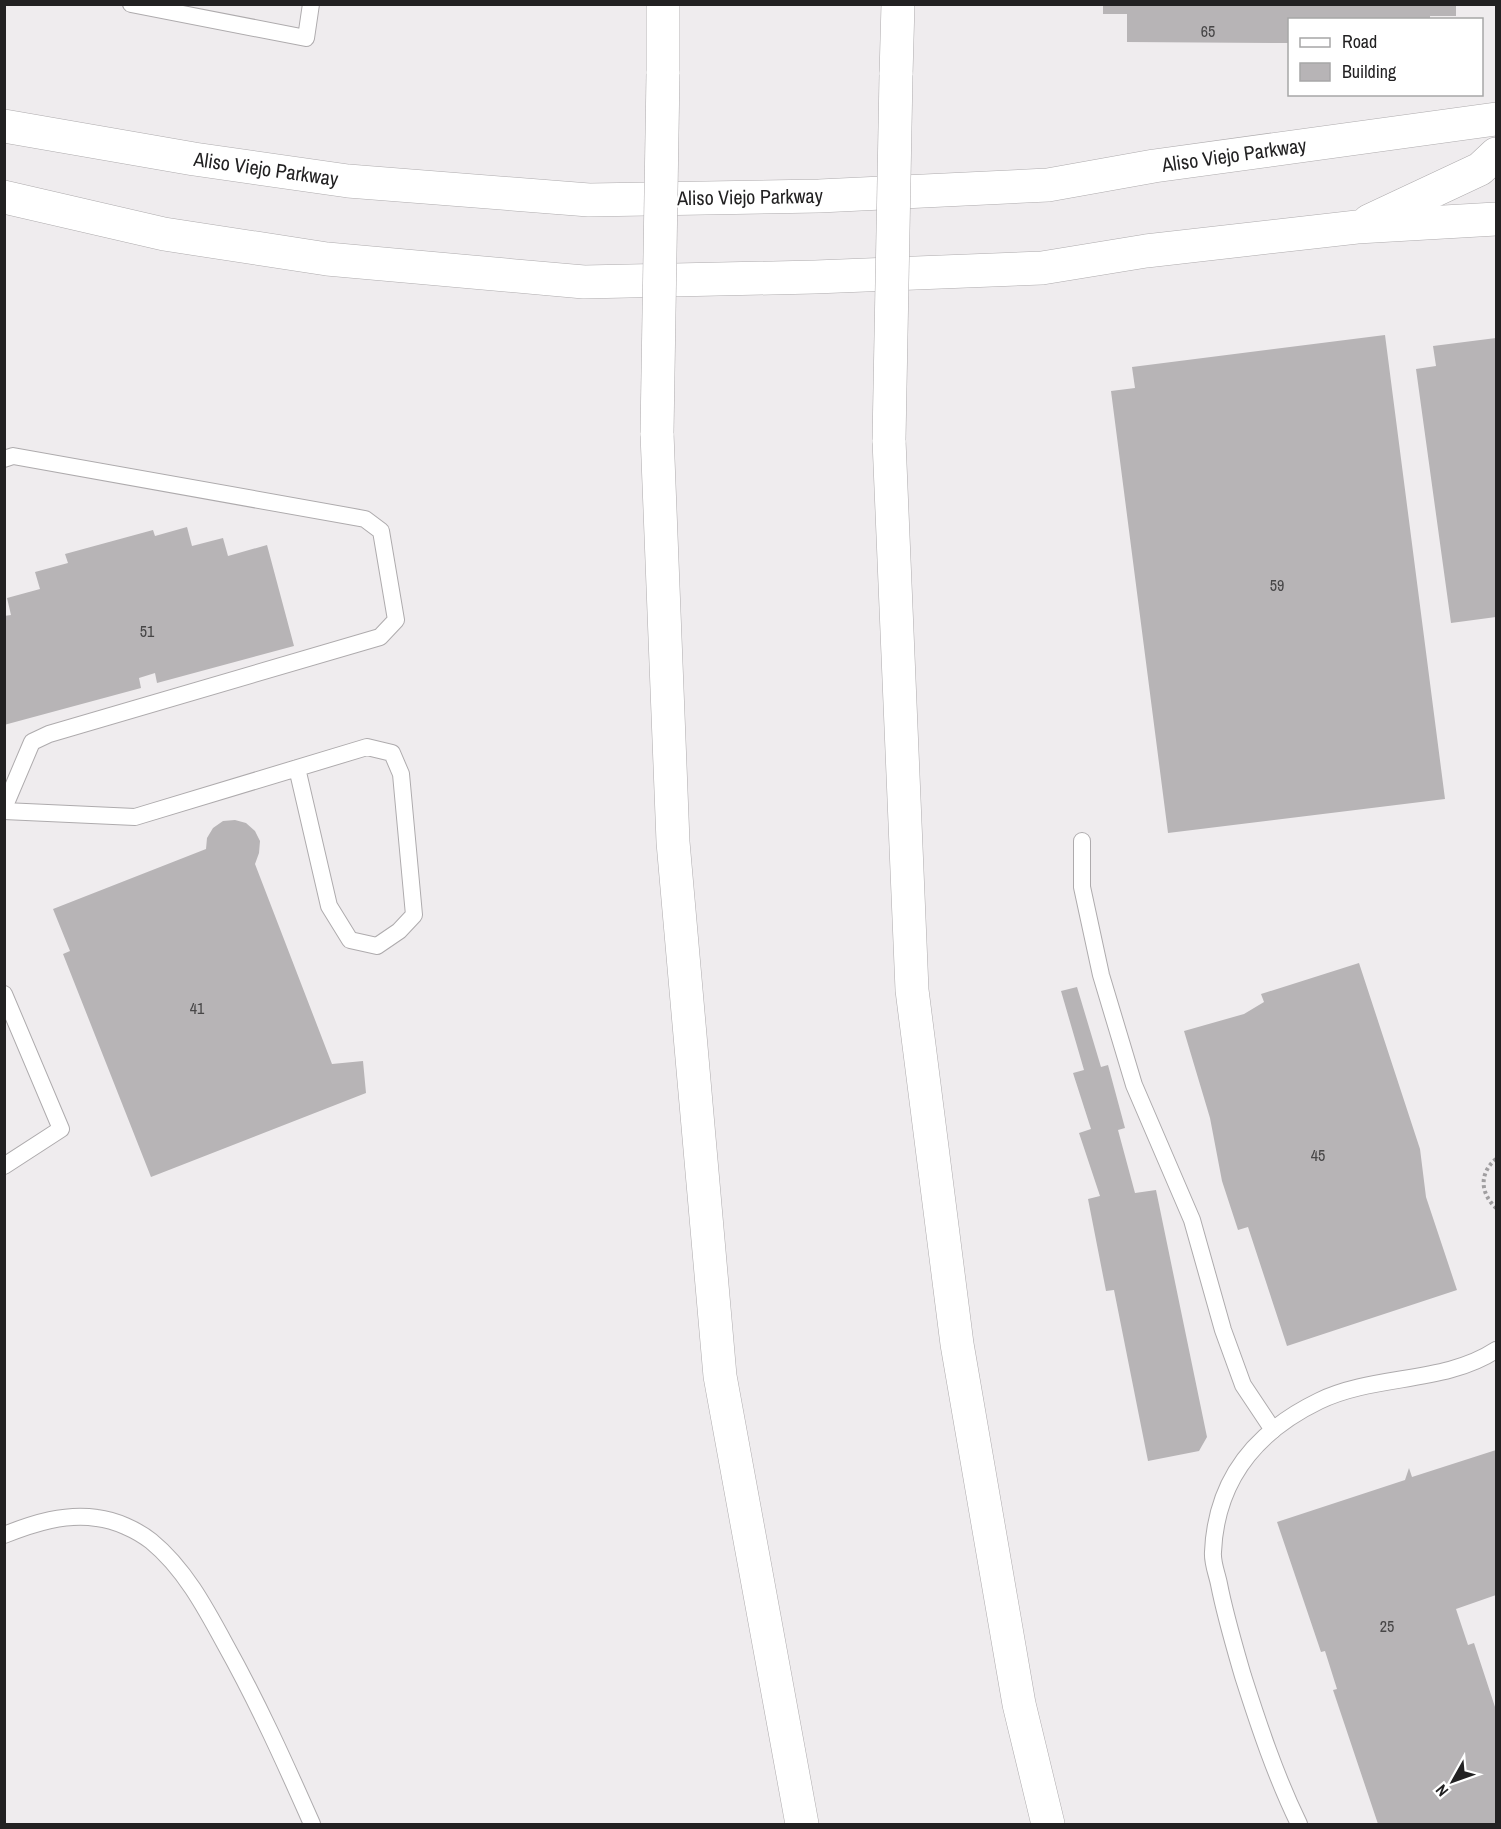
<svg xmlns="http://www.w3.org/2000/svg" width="1501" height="1829" viewBox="0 0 1501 1829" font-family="'Archivo Narrow',sans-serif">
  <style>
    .building { fill: #b7b4b6 }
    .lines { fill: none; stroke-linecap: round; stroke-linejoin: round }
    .service-casing { stroke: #aeabad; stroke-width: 18 }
    .secondary-casing { stroke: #aeabad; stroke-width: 34 }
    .motorway-casing { stroke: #aeabad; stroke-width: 34 }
    .path { stroke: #a09ea0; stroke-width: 4; stroke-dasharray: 3 3; stroke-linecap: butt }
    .service { stroke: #fff; stroke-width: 16 }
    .secondary { stroke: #fff; stroke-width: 33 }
    .motorway { stroke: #fff; stroke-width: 33 }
    .motorway-bridge-casing { stroke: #aeabad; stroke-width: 34; stroke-linecap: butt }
    .motorway-bridge { stroke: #fff; stroke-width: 33 }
    .labels { text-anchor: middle; stroke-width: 4.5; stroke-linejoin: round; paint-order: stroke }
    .number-label { font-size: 16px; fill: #474647 }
    .street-label { font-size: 20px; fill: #222122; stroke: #fff }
  </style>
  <rect width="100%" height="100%" fill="#efecee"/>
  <g class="building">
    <path d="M1103,4h353v12h-26v4h-140v23l-163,-1v-28h-24z"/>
    <path d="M1385,335l60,464 -277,34 -57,-442 24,-3 -3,-21z"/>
    <path d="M1496,338v279l-45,6 -35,-254 20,-3 -3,-20z"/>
    <path d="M187,527l5,19 31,-8 5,18 39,-11 27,101 -137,37 -2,-10 -16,5 2,10 -137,37v-109l7,-1 -4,-17 33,-9 -5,-17 33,-9 -3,-9 88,-24 2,6z"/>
    <path d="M235,820l11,3 9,8 5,10 -1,12 -4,11 77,200 31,-3 3,32 -215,84 -88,-223 7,-3 -17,-42 153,-60 1,-11 6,-10 10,-7z"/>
    <path d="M1359,963l61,186 6,48 31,93 -170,56 -39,-119 -10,3 -16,-49 -12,-63 -26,-87 60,-17 20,-12 -3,-8z"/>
    <path d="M1077,987l24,80 7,-2 17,63 -7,2 17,63 21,-3 51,247 -8,14 -51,10 -34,-171 -8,1 -18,-92 12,-3 -21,-63 12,-4 -18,-56 11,-3 -23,-79z"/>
    <path d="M1496,1450v145l-40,14 12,36 6,-2 22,67v114h-118l-45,-134 4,-1 -12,-38 -4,1 -44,-130 128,-42 4,-12 3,9z"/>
  </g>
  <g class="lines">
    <defs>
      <g id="service">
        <path d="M131,4l175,34 5,-34"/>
        <path d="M4,459l9,-3 352,63 16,12 15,89 -16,17 -331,97 -17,8 -28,66"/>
        <path d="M4,811l131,6 232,-70 25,6 9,21 13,141 -15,16 -22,15 -27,-6 -21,-34 -32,-138"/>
        <path d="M1082,841v46l19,88 33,110 58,135 31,110 20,55 30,45"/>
        <path d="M4,994l57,135 -57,37"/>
        <path d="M4,1535c30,-12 62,-22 93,-17 18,2 40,12 54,23 33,27 54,66 74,103 33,59 60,119 87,180"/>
        <path d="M1299,1824c-23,-47 -40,-98 -56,-148 -9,-31 -18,-61 -24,-92 -2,-10 -7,-22 -6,-32 3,-71 42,-120 106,-151 56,-27 125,-17 177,-51"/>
      </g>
      <g id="secondary">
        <path d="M4,126l190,33 154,22 241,19 230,-4 229,-11 106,-19 342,-47"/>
        <path d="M4,197l160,37 163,25 257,23 231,-5 227,-9 104,-17 211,-24 139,-8"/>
        <path d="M1369,221l111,-52 16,-15"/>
      </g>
      <g id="motorway">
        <path d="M663,74v-70"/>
        <path d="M896,75l2,-71"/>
        <path d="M657,433l16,409 47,534 82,448"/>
        <path d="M889,440l23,550 45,354 62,360 29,120"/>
      </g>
    </defs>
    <use href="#service" class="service-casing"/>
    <use href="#secondary" class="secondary-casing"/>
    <use href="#motorway" class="motorway-casing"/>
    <path class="path" d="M1496,1159c-17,14 -16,34 0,49"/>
    <use href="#service" class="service"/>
    <use href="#secondary" class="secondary"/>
    <use href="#motorway" class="motorway"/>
    <defs>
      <g id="motorway-bridge">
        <path d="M657,433l6,-359"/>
        <path d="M889,440l7,-365"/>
      </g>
    </defs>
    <use href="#motorway-bridge" class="motorway-bridge-casing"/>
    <use href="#motorway-bridge" class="motorway-bridge"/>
  </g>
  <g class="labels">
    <g class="number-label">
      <text x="1208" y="37">65</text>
      <text x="1277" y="591">59</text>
      <text x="147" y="637">51</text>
      <text x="197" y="1014">41</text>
      <text x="1318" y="1161">45</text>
      <text x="1387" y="1632">25</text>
    </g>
    <g class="street-label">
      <text transform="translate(1234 155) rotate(-8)" y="7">Aliso Viejo Parkway</text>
      <text transform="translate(266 169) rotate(8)" y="7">Aliso Viejo Parkway</text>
      <text transform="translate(750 197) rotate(-1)" y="7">Aliso Viejo Parkway</text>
    </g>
  </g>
  <rect width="1501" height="1829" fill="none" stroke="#222122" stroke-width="12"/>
  <rect x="1288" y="18" width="195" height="78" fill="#ffffff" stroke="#a7a6a7" stroke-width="1.5"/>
  <rect x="1300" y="38" width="30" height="9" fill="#ffffff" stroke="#a7a6a7" stroke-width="1.5"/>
  <text x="1342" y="48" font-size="18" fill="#222122">Road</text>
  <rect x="1300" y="63" width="30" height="18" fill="#b7b4b6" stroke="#a7a6a7" stroke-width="1.5"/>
  <text x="1342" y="78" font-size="18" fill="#222122">Building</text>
  <g transform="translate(1453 1781) rotate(230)" stroke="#ffffff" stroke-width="4.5" paint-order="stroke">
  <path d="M0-4.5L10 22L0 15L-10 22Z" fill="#222122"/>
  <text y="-9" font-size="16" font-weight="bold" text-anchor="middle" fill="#222122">N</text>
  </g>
</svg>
